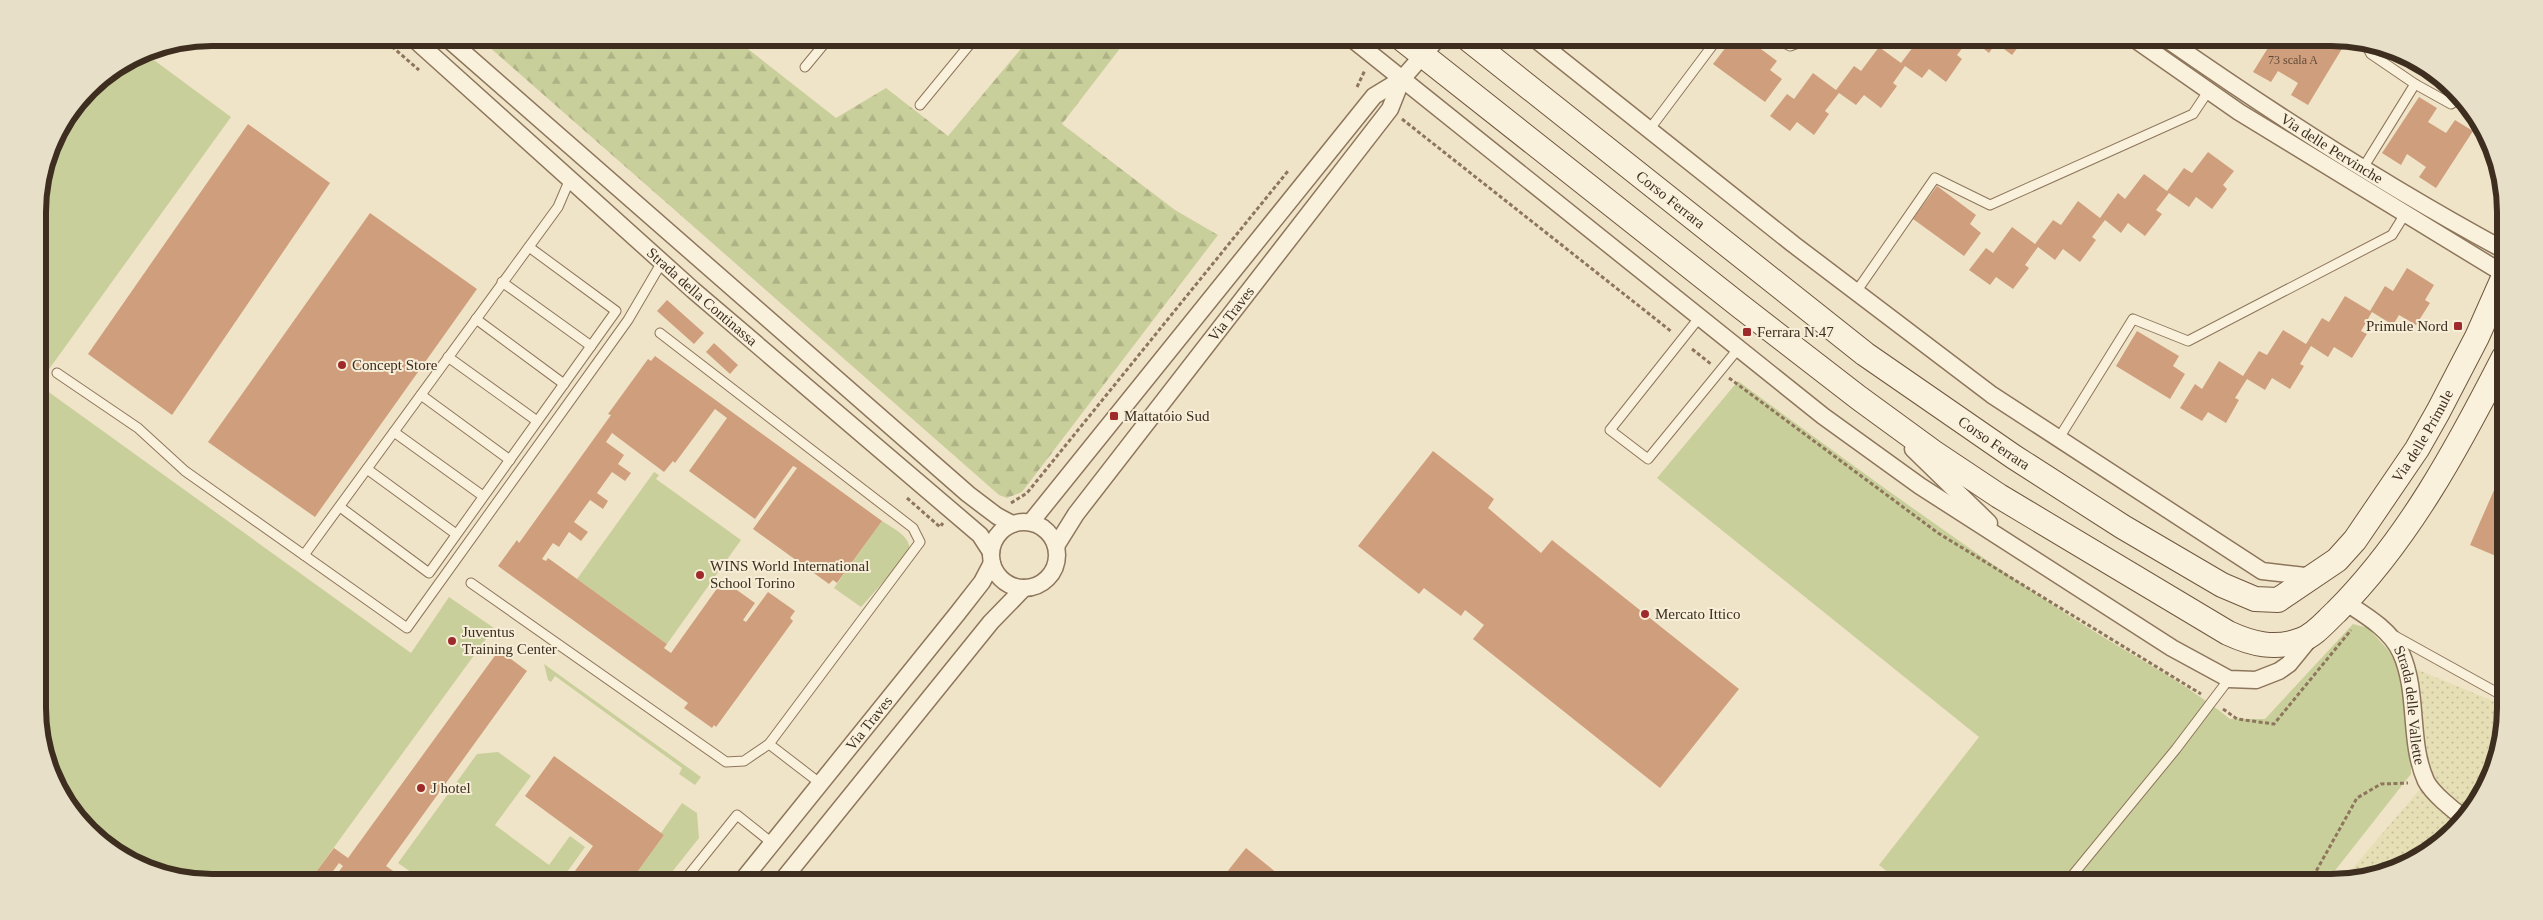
<svg xmlns="http://www.w3.org/2000/svg" width="2543" height="920" viewBox="0 0 2543 920" font-family="Georgia,serif">
  <style>
    .farmland { fill: url(#farmland-dots) }
    .green { fill: #c9cf9b }
    .forest { fill: url(#forest-firs) }
    .building { fill: #cf9f7d }
    .lines { fill: none; stroke-linecap: round; stroke-linejoin: round }
    .lane-casing { stroke: #8d765c; stroke-width: 11 }
    .street-casing { stroke: #8d765c; stroke-width: 19 }
    .secondary-casing { stroke: #6f573f; stroke-width: 26 }
    .path { stroke: #8d765c; stroke-width: 3; stroke-dasharray: 4 2.5; stroke-linecap: butt }
    .lane { stroke: #faf1dc; stroke-width: 9 }
    .street { stroke: #faf1dc; stroke-width: 16 }
    .secondary { stroke: #faf1dc; stroke-width: 24 }
    .poi-dot { fill: #9e2a2b; stroke: #f7eed8; stroke-width: 2 }
    .labels { text-anchor: middle; stroke-width: 4; stroke-linejoin: round; paint-order: stroke }
    .number-label { font-size: 12px; fill: #624a37 }
    .street-label { font-size: 15px; fill: #3d2e20; stroke: #f7eed8 }
    .poi-label { font-size: 15px; fill: #3d2e20; stroke: #f7eed8; text-anchor: start }
    .rim { fill: none; stroke: #3d2e20; stroke-width: 6 }
  </style>
  <defs>
    <pattern id="farmland-dots" width="8" height="8" patternUnits="userSpaceOnUse" patternTransform="scale(1.25)"><rect width="8" height="8" fill="#e6deb5"/><path d="M2 2h.1M6 6h.1" fill="none" stroke="#c6bf9b" stroke-width="1.8" stroke-linecap="round"/></pattern>
    <pattern id="forest-firs" width="22" height="20" patternUnits="userSpaceOnUse" patternTransform="scale(1.25)"><rect width="22" height="20" fill="#c9cf9b"/><path d="M5 1l3.5 6h-7zM16 11l3.5 6h-7z" fill="#aeb285"/></pattern>
  </defs>
  <rect width="100%" height="100%" fill="#f0e4c8"/>
  <path class="farmland" d="M2411,667l94,39 -9,58 -20,41 -38,41 -40,23 -57,13 85,-100z"/>
  <g class="green">
    <path d="M143,52l88,65 -192,266 -1,-183 18,-66 41,-53z"/>
    <path d="M1738,381c106,78 211,155 321,228 56,38 118,67 171,110h35l88,-95 15,4 21,23 15,27 7,49v47l-85,108h-426l-21,-17 100,-128 -322,-259z"/>
    <path d="M39,385l372,268 38,-56 45,31 -181,248 9,6h-110l-56,-9 -75,-50 -40,-81z"/>
    <path d="M654,472l5,3 -3,4 85,61 -74,104 -90,-65z"/>
    <path d="M882,521c12,8 31,16 27,32l-48,54 -27,-19z"/>
    <path d="M544,664l157,113 -6,8 -16,-11 3,-6 -127,-92 -4,6 -3,-2z"/>
    <path d="M498,752l33,24 -36,49 54,40 21,-29 15,11 -25,35h-135l-27,-19 79,-109z"/>
    <path d="M682,803l15,10 2,25 -35,44h-34l34,-47 -3,-2z"/>
  </g>
  <path class="forest" d="M479,38h255l102,80 50,-30 62,48 82,-98h98l-66,86 113,86 43,25 -196,257 -15,6 -8,-3z"/>
  <g class="building">
    <path d="M1733,38h13l31,23 -7,9 12,9 -17,23 -52,-38z"/>
    <path d="M1931,38h94l-13,17 -16,-12 -7,10 -19,-15 -13,17 5,4 -16,23 -17,-13 -7,9 -17,-12 -12,17 4,3 -16,22 -17,-13 -8,10 -17,-12 -14,18 4,3 -15,21 -17,-13 -7,9 -20,-15 17,-22 7,5 19,-26 23,17 18,-24 7,5 18,-24 22,16 18,-24 7,5z"/>
    <path d="M2274,38h57l-1,1 13,8 -35,58 -17,-10 7,-12 -20,-12 -7,11 -18,-10z"/>
    <path d="M2419,97l18,11 -9,14 18,11 9,-13 18,11 -37,57 -17,-11 7,-10 -19,-13 -6,11 -19,-12z"/>
    <path d="M2471,109l11,17 -16,-10z"/>
    <path d="M248,124l82,59 -158,232 -84,-61z"/>
    <path d="M2208,152l26,19 -11,14 4,4 -15,20 -16,-12 -7,10 -20,-14 -13,17 6,4 -17,22 -17,-13 -7,10 -16,-13 -13,17 4,3 -16,22 -17,-13 -8,11 -17,-13 -13,18 4,3 -16,21 -17,-12 -6,8 -21,-15 17,-22 7,5 19,-26 23,17 18,-24 8,5 17,-24 22,17 18,-25 7,6 19,-25 23,17 17,-23 8,5z"/>
    <path d="M1937,186l39,29 -6,9 11,9 -17,23 -51,-37z"/>
    <path d="M370,213l107,76 -162,228 -107,-75z"/>
    <path d="M2407,268l27,17 -9,15 5,3 -14,22 -17,-10 -6,10 -21,-13 -11,19 6,3 -15,24 -18,-11 -6,10 -17,-11 -11,18 4,2 -14,23 -18,-11 -7,12 -18,-11 -12,19 4,2 -13,23 -18,-11 -6,9 -22,-13 15,-24 7,5 17,-28 24,15 16,-25 8,4 16,-25 23,14 16,-26 7,4 16,-26 25,15 15,-25 8,5z"/>
    <path d="M667,300l37,33 -10,11 -37,-33z"/>
    <path d="M2137,331l42,25 -6,10 12,8 -15,25 -54,-33z"/>
    <path d="M714,343l24,22 -8,9 -24,-22z"/>
    <path d="M655,356l227,165 -45,62 -4,-3 -4,4 -76,-55 44,-61 -4,-2 -38,53 -66,-48 38,-53 -12,-9 -40,54 -2,-2 -9,11 -52,-39 -6,9 18,13 -6,9 13,9 -6,8 -13,-9 -15,21 11,8 -5,8 -13,-9 -16,22 14,10 -7,9 -12,-9 -10,15 -6,-4 -11,16 4,2 2,-3 119,86 -3,4 7,5 52,-73 32,23 -12,17 3,2 22,-30 27,19 -5,7 3,3 -77,106 -2,-2 -2,3 -28,-20 4,-5 -190,-137 19,-26 2,3 92,-128 -3,-1 40,-55 3,2z"/>
    <path d="M1433,451l61,48 -6,9 53,45 11,-13 187,149 -79,99 -187,-149 11,-14 -19,-15 -4,6 -37,-28 -5,6 -61,-48z"/>
    <path d="M2505,465v90l-2,4 -33,-14z"/>
    <path d="M499,650l28,21 -141,195 23,16h-61l-11,-8 6,-8 -4,-3 -14,19 -12,-6 21,-28 14,10z"/>
    <path d="M554,756l110,79 -34,47h-63l26,-36 -68,-50z"/>
    <path d="M1246,848l42,34h-69z"/>
  </g>
  <g class="lines">
    <defs>
      <g id="lane">
        <path d="M1775,38l15,8 22,-8"/>
        <path d="M2365,43l6,11 44,30 36,20 11,-7"/>
        <path d="M805,67l24,-29"/>
        <path d="M920,105l55,-67"/>
        <path d="M1649,130l69,-92"/>
        <path d="M2363,168l52,-84"/>
        <path d="M502,282l89,64"/>
        <path d="M1856,292l79,-114 55,27 203,-91 16,-24"/>
        <path d="M1699,318l-89,112 38,29 90,-110"/>
        <path d="M476,319l88,65"/>
        <path d="M660,333l253,195 7,14 -151,202"/>
        <path d="M448,357l89,64"/>
        <path d="M57,373l81,55 47,43 222,157 221,-308 34,-58"/>
        <path d="M421,395l89,65"/>
        <path d="M394,432l89,64"/>
        <path d="M2059,438l74,-119 55,22 204,-106 13,-21"/>
        <path d="M367,469l89,65"/>
        <path d="M340,507l89,66 187,-262 -87,-64"/>
        <path d="M304,555l254,-348 12,-28"/>
        <path d="M471,583l255,179 18,-1 25,-17 52,40"/>
        <path d="M2395,636l110,61"/>
        <path d="M683,882l54,-67 35,28"/>
        <path d="M2067,882l109,-133 53,-70"/>
      </g>
      <g id="street">
        <path id="s1" d="M413,38l280,252 287,245 11,17"/>
        <path d="M447,38l521,456 29,22 15,8"/>
        <path d="M1351,38l472,378 97,70 252,162 57,31 27,1 23,-9 10,-7 22,-27"/>
        <path d="M1534,38l259,206 199,151 270,176 52,6"/>
        <path d="M2133,38l106,74 265,162"/>
        <path id="s2" d="M2165,38c109,76 222,149 339,212"/>
        <path d="M1913,449l76,74"/>
        <path d="M1031,522l343,-426 28,-17"/>
        <circle cx="1024" cy="555" r="33"/>
        <path id="s3" d="M1056,546l20,-32 314,-405 12,-30 36,-41"/>
        <path id="s4" d="M2345,602c20,13 46,28 56,51 18,40 7,88 25,128 6,12 27,29 38,37"/>
        <path id="s5" d="M741,882l216,-268 25,-32 10,-19"/>
        <path d="M781,882l210,-260 33,-34"/>
      </g>
      <g id="secondary">
        <path d="M1401,38l339,268 119,92 74,54 66,44 229,137c24,11 47,17 73,7 14,-5 24,-18 35,-28 72,-72 122,-165 168,-255"/>
        <path id="s6" d="M1467,38l398,316 149,103 109,70 99,58 33,14 23,1 59,-40 18,-20 62,-91 21,-37 39,-75 27,-61"/>
      </g>
    </defs>
    <use href="#lane" class="lane-casing"/>
    <use href="#street" class="street-casing"/>
    <use href="#secondary" class="secondary-casing"/>
    <g class="path">
      <path d="M382,38l37,32"/>
      <path d="M1357,87l8,-17"/>
      <path d="M1402,119l270,213"/>
      <path d="M1692,349l19,15"/>
      <path d="M1729,378l209,155 263,161"/>
      <path d="M907,498l33,29 3,-4"/>
      <path d="M1011,503l16,-10 261,-322"/>
      <path d="M2223,709l14,10 37,5 77,-94"/>
      <path d="M2310,882l47,-84 24,-14 27,-1"/>
    </g>
    <use href="#lane" class="lane"/>
    <use href="#street" class="street"/>
    <use href="#secondary" class="secondary"/>
  </g>
  <g class="poi-dot">
    <rect x="2453" y="321" width="10" height="10" rx="2.5"/>
    <rect x="1742" y="327" width="10" height="10" rx="2.5"/>
    <circle cx="342" cy="365" r="5"/>
    <rect x="1109" y="411" width="10" height="10" rx="2.5"/>
    <circle cx="700" cy="575" r="5"/>
    <circle cx="1645" cy="614" r="5"/>
    <circle cx="452" cy="641" r="5"/>
    <circle cx="421" cy="788" r="5"/>
  </g>
  <g class="labels">
    <g class="number-label">
      <text x="2293" y="64">73 scala A</text>
    </g>
    <g class="street-label">
      <text dy="5" stroke="none"><textPath href="#s2" startOffset="200">Via delle Pervinche</textPath></text>
      <text dy="5" stroke="none"><textPath href="#s6" startOffset="260">Corso Ferrara</textPath></text>
      <text dy="5" stroke="none"><textPath href="#s1" startOffset="388">Strada della Continassa</textPath></text>
      <text dy="5" stroke="none"><textPath href="#s3" startOffset="291">Via Traves</textPath></text>
      <text dy="5" stroke="none"><textPath href="#s6" startOffset="1215">Via delle Primule</textPath></text>
      <text dy="5" stroke="none"><textPath href="#s6" startOffset="665">Corso Ferrara</textPath></text>
      <text dy="5" stroke="none"><textPath href="#s4" startOffset="130">Strada delle Vallette</textPath></text>
      <text dy="5" stroke="none"><textPath href="#s5" startOffset="204">Via Traves</textPath></text>
    </g>
    <g class="poi-label">
      <text x="2448" y="331" text-anchor="end">Primule Nord</text>
      <text x="1757" y="337">Ferrara N.47</text>
      <text x="352" y="370">Concept Store</text>
      <text x="1124" y="421">Mattatoio Sud</text>
      <text x="710" y="571">WINS World International<tspan x="710" dy="17">School Torino</tspan></text>
      <text x="1655" y="619">Mercato Ittico</text>
      <text x="462" y="637">Juventus<tspan x="462" dy="17">Training Center</tspan></text>
      <text x="431" y="793">J hotel</text>
    </g>
  </g>
  <path d="M0 0H2543V920H0ZM212 46H2331A166 166 0 0 1 2497 212V708A166 166 0 0 1 2331 874H212A166 166 0 0 1 46 708V212A166 166 0 0 1 212 46Z" fill="#e8dfc9" fill-rule="evenodd"/>
  <path class="rim" d="M212 46H2331A166 166 0 0 1 2497 212V708A166 166 0 0 1 2331 874H212A166 166 0 0 1 46 708V212A166 166 0 0 1 212 46Z"/>
</svg>
